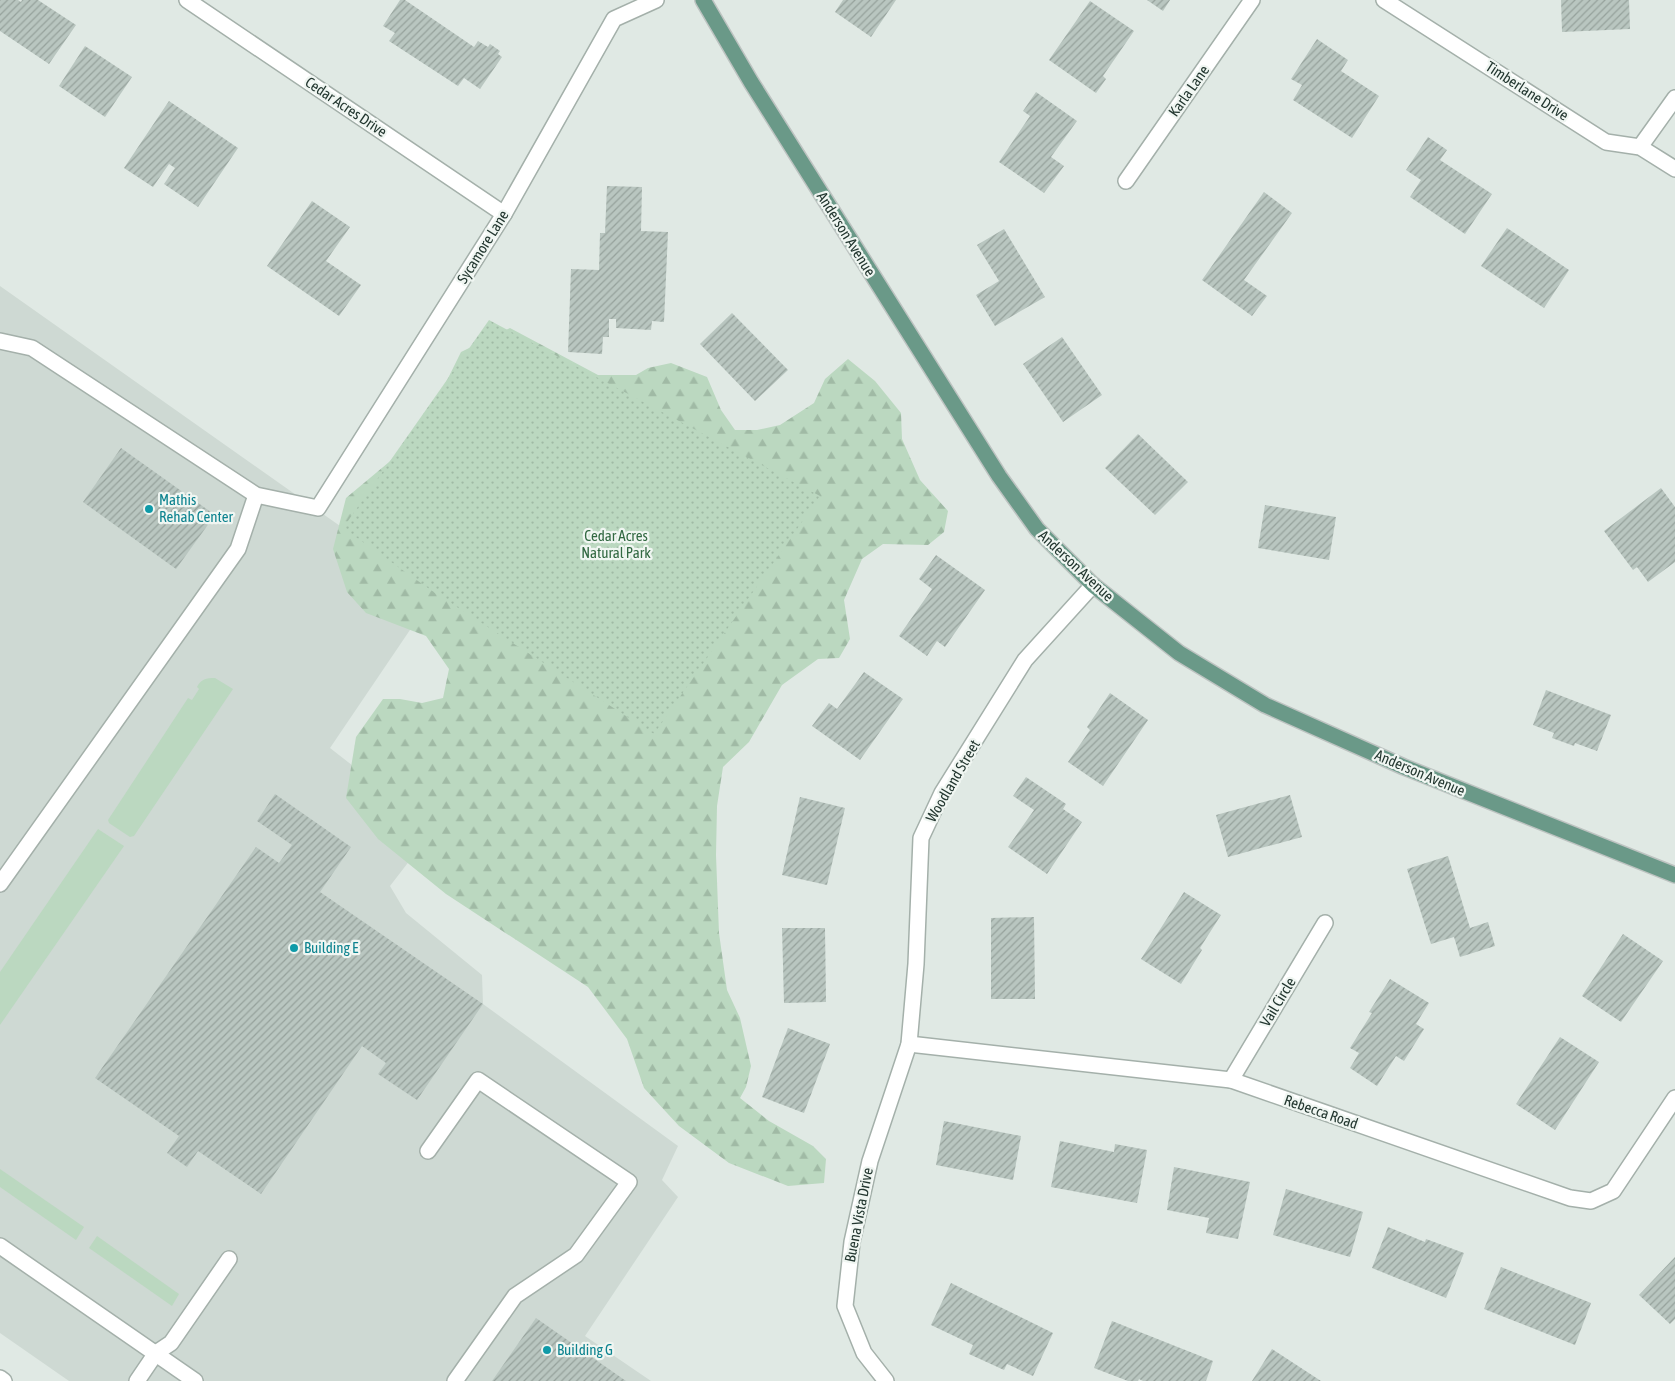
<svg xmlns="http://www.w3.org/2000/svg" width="1675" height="1381" viewBox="0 0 1675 1381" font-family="'Asap Condensed',sans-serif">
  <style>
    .built { fill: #ced9d3 }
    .green { fill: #bbd8c0 }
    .forest { fill: url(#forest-firs) }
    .park { fill: url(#park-dots) }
    .building { fill: url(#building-hatch) }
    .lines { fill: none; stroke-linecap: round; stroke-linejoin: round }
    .minor-casing { stroke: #a4b0aa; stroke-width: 18 }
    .major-casing { stroke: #bdc3c1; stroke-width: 18 }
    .minor { stroke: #fff; stroke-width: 15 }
    .major { stroke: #6a9988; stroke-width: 15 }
    .culture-dot { fill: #0f9aa8; stroke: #f0f6f2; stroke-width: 2 }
    .labels { text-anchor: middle; stroke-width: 4.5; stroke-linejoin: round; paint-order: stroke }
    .street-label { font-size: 15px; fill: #233730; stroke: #f0f6f2 }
    .culture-label { font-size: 15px; fill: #0d838f; stroke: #f0f6f2; text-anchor: start }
    .park-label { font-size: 15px; fill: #326942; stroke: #f0f6f2 }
  </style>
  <defs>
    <pattern id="forest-firs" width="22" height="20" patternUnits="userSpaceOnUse" patternTransform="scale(1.25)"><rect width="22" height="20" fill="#bbd8c0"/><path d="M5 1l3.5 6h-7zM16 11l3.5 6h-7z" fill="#a0baa5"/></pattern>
    <pattern id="park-dots" width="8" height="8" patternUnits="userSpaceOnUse" patternTransform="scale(1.25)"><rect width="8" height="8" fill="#bbd8c0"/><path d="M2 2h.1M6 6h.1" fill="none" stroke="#a0baa5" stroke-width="1.8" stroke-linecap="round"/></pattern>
    <pattern id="building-hatch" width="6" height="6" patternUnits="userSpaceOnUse" patternTransform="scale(1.25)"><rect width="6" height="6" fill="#b9c6c0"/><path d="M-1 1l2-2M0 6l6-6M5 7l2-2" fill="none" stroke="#96a29c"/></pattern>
  </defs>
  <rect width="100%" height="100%" fill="#e0e9e4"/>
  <path class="built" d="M0,286l435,307 -105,155 104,81 -44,57 16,27 76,62 1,29 195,142 -16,34 16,17 -93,139 66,45h-582l-69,-48z"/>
  <g class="green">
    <path d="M215,678l18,11 -99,147 -4,1 -21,-14 -1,-3 80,-122 4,2 7,-11 -2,-2c4,-8 9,-9 18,-9z"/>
    <path d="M98,829l26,17 -124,179v-53z"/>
    <path d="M0,1169l84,58 -8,13 -76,-53z"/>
    <path d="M97,1236l82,58 -7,12 -83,-58z"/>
  </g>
  <path class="forest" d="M510,328l88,47h38l12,-7 23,-5 36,14 14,33 14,20h22l23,-5 34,-22 11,-24 23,-20 27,22 26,32 1,26 18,41 28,31 -4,21 -16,13 -45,-1 -21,15 -18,41 6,39 -11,19 -21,1 -36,26 -33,57 -26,25 -6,39 -1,49 3,78 8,57 13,28 11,48 -5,21 -6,11 29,23 44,25 13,13 -2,24 -36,3 -59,-23 -50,-37 -35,-38 -17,-49 -39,-52 -142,-93 -68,-55 -32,-41 10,-61 27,-38h17l22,4 21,-5 6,-29 -23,-33 -60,-23 -19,-21 -14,-43 13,-51 73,-61 42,-85z"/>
  <path class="park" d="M489,320l331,176 -166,238 -219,-141 -92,-65z"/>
  <g class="building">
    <path d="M0,0h18l3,2 1,-2h16l38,25 -27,39 -49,-33z"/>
    <path d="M400,0h5l69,47 4,-6 10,6 2,-3 10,7 -2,3 4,3 -22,32 -16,-11 -6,8 -69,-45 6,-8 -12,-7z"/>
    <path d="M843,0h53l-25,37 -36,-25z"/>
    <path d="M1147,0h23l-7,11z"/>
    <path d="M1561,0h68l1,29 -68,3z"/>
    <path d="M1090,1l44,30 -31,45 3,3 -10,14 -47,-33z"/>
    <path d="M1317,39l31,21 -7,11 38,25 -27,42 -59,-38 9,-15 -11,-6z"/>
    <path d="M85,46l47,31 -27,40 -46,-31z"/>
    <path d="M1036,92l41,29 -26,36 13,9 -20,27 -45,-31 31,-46 -7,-5z"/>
    <path d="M169,101l69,47 -40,59 -34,-23 11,-16 -6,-4 -16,23 -29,-19z"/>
    <path d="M1428,137l19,13 -7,10 52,34 -27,40 -55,-37 11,-17 -15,-10z"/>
    <path d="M607,186l35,1 -1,44 27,1 -4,90 -12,-1 -1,9 -35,-2v-9h-7v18h-6l-1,17 -34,-2 3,-83 28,1 1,-37h5z"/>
    <path d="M1264,192l28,21 -48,67 23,16 -15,20 -50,-36z"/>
    <path d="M312,201l38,26 -24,34 35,24 -22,31 -72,-50z"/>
    <path d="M1507,228l62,42 -25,38 -63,-42z"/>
    <path d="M1004,229l41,68 -50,29 -19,-31 23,-14 -22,-36z"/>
    <path d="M732,313l56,57 -33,31 -55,-57z"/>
    <path d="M1062,337l40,58 -39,27 -40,-58z"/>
    <path d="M1138,434l50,48 -33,33 -50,-47z"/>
    <path d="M121,448l94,67 -39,54 -93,-67z"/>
    <path d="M1661,488l14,19v55l-27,20 -11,-15 -4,3 -29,-39z"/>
    <path d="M1265,505l71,12 -7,43 -71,-12z"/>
    <path d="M936,555l49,35 -40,57 -8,-6 -10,15 -28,-20 33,-47 -13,-10z"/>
    <path d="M864,672l39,27 -43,61 -48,-34 17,-23 8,6z"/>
    <path d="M1546,690l65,25 -14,36 -22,-8 -1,3 -22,-8 2,-5 -21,-8z"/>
    <path d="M1110,693l38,27 -45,66 -35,-24 22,-32 -3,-3z"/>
    <path d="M1026,777l40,27 -3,5 19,13 -35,52 -39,-27 26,-37 -21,-14z"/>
    <path d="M275,794l76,53 -31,45 163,112 -66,96 -39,-26 8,-11 -24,-17 -101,148 -63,-43 -11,16 -20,-14 12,-17 -84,-58 161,-231 23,16 13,-18 -35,-24z"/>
    <path d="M1290,795l12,42 -74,20 -12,-42z"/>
    <path d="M800,797l45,11 -18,77 -45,-10z"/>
    <path d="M1448,856l22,72 18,-6 7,24 -35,11 -6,-20 -23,7 -24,-75z"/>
    <path d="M1184,892l37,23 -21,33 2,2 -21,34 -40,-25z"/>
    <path d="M1034,917l1,82h-44v-81z"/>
    <path d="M782,928h43l1,74 -42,1z"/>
    <path d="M1623,934l40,27 -42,61 -39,-26z"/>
    <path d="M1390,979l39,24 -13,21 8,5 -20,32 -8,-5 -19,30 -27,-18 9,-15 -9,-5 22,-35 -3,-1z"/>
    <path d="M788,1028l42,16 -26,69 -42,-16z"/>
    <path d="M1560,1037l39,25 -44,68 -39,-26z"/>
    <path d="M944,1121l77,15 -8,44 -77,-15z"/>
    <path d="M1060,1141l54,11 1,-8 32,6 -10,53 -86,-16z"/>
    <path d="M1174,1167l76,15 -12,57 -32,-6 3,-15 -42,-8z"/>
    <path d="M1286,1189l77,23 -13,45 -77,-22z"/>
    <path d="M1388,1227l37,15 1,-3 38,14 -18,45 -74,-30z"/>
    <path d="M1675,1257v62l-5,5 -31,-29z"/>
    <path d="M1501,1267l90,36 -16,42 -91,-36z"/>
    <path d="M951,1283l102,50 -20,43 -26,-12 -3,6 -35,-16 4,-9 -42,-20z"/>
    <path d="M536,1318l90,63h-134z"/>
    <path d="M1112,1321l101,40 -7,20h-63l-4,-2 -1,2h-10l-34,-13z"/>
    <path d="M1272,1349l49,32h-69z"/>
  </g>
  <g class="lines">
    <defs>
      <g id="minor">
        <path d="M187,0l317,214"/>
        <path d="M1384,0l222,142 34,5 35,22"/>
        <path d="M1640,147l35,-49"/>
        <path d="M1126,181l126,-181"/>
        <path d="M0,341l32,7 224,147 62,13 186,-294 110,-195 42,-19"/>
        <path d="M0,884l238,-335 18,-54"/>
        <path d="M909,1044l322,36 339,118 21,3 22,-10 62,-93"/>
        <path d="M1231,1080l94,-157"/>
        <path d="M428,1151l50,-71 151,102 -53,73 -61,41 -60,85"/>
        <path d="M0,1246l195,135"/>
        <path d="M0,1378l4,3"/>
        <path d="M137,1381l19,-28 15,-10 58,-84"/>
        <path d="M886,1381l-22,-28 -19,-47 7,-64 18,-81 39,-117 7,-80 5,-126 21,-45 83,-133 68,-75"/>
      </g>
      <path id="major" d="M703,0l48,82 248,394 38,53 56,56 86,68 86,52 139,62 271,108"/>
    </defs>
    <use href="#minor" class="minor-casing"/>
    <use href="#major" class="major-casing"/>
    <use href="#minor" class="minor"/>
    <use href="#major" class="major"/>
  </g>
  <g class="culture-dot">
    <circle cx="149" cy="509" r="5"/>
    <circle cx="294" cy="948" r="5"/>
    <circle cx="547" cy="1350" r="5"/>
  </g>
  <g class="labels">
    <g class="street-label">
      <text transform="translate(1189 91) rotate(-55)" y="5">Karla Lane</text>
      <text transform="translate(1527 91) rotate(33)" y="5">Timberlane Drive</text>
      <text transform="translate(346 107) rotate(34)" y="5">Cedar Acres Drive</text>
      <text transform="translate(846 234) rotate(58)" y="5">Anderson Avenue</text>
      <text transform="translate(483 247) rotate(-58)" y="5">Sycamore Lane</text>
      <text transform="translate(1076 566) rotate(43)" y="5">Anderson Avenue</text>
      <text transform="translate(1420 773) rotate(23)" y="5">Anderson Avenue</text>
      <text transform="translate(953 781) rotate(-60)" y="5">Woodland Street</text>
      <text transform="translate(1278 1002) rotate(-59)" y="5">Vail Circle</text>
      <text transform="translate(1321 1112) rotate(19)" y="5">Rebecca Road</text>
      <text transform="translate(859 1215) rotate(-79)" y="5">Buena Vista Drive</text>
    </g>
    <g class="culture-label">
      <text x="159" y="505">Mathis<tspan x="159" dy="17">Rehab Center</tspan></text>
      <text x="304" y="953">Building E</text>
      <text x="557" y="1355">Building G</text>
    </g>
    <g class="park-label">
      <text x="616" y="541">Cedar Acres<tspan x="616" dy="17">Natural Park</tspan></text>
    </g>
  </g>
</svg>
